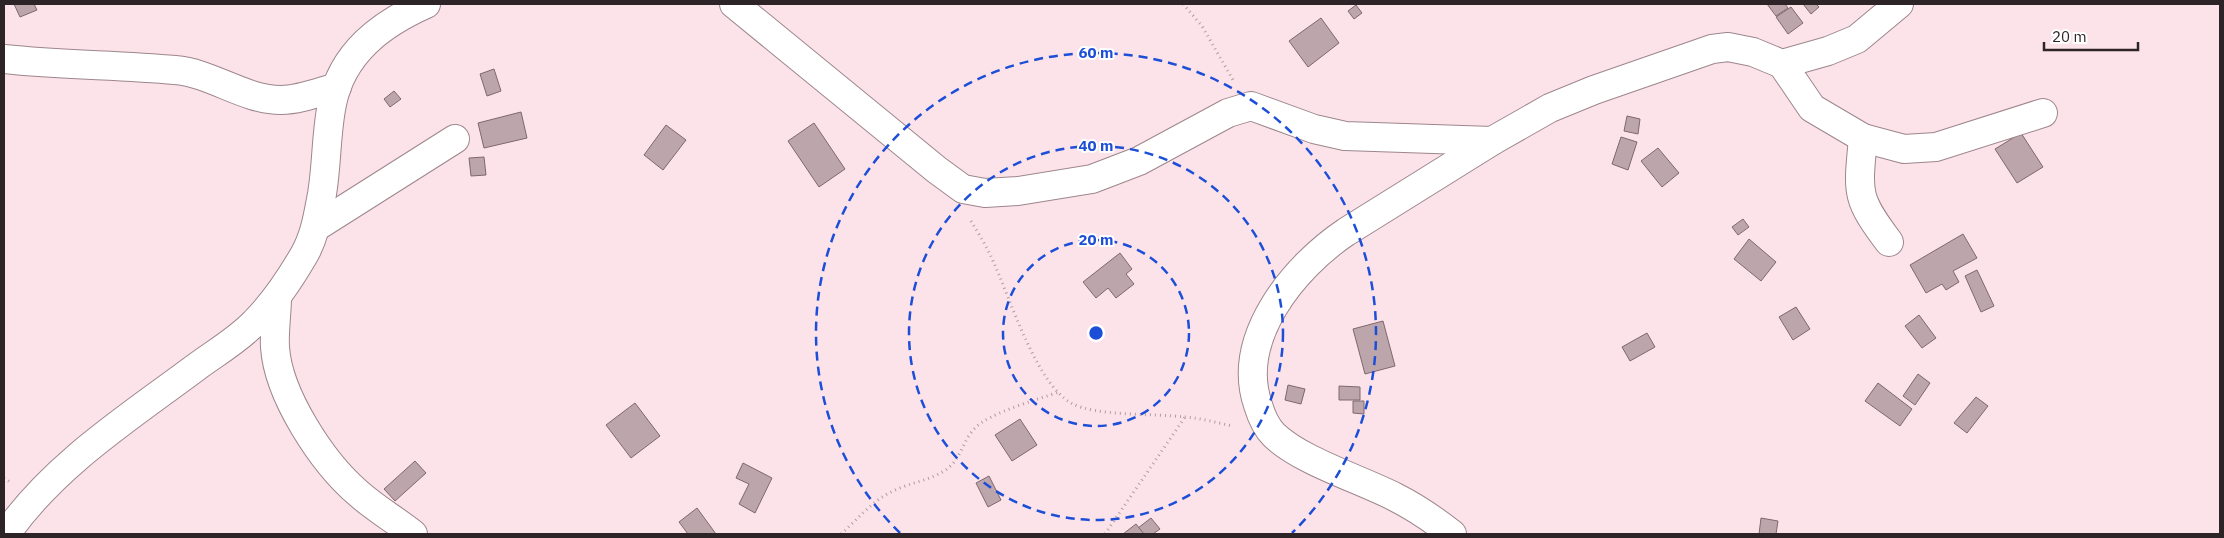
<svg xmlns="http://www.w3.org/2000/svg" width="2224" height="538" viewBox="0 0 2224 538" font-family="'IBM Plex Sans',sans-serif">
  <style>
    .building { fill: #bda5ac; stroke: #7e686e }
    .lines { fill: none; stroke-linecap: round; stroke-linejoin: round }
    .minor-casing { stroke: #9d868d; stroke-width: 30 }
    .path { stroke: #b09da3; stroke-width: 3; stroke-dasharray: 1 4; stroke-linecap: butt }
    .minor { stroke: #fff; stroke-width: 28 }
    .ring { fill: none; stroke: #1d4ed8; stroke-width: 2.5; stroke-dasharray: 9 6 }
    .centre { fill: #1d4ed8; stroke: #fff; stroke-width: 2.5 }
    .ring-label { font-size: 15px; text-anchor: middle; font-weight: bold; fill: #1d4ed8; stroke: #fff; stroke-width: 4; stroke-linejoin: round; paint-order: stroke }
  </style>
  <rect width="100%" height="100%" fill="#fce3ea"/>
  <g class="building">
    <path d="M14,4h20l3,6 -17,7z"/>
    <path d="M1767,4h18l3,4 -12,8z"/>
    <path d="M1803,4h13l3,3 -8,7z"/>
    <path d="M1356,5l6,8 -8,6 -6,-8z"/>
    <path d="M1791,7l12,16 -15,11 -12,-17z"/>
    <path d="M1321,18l18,25 -31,24 -19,-26z"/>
    <path d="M494,69l7,22 -14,5 -7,-22z"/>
    <path d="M394,91l7,8 -11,8 -6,-8z"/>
    <path d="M521,112l6,26 -43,10 -6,-25z"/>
    <path d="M1627,116l13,3 -2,15 -14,-3z"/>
    <path d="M814,123l31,46 -26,18 -31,-46z"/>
    <path d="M666,125l20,15 -23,30 -19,-15z"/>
    <path d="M2021,133l22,34 -26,16 -22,-34z"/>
    <path d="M1621,137l16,5 -9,28 -16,-6z"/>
    <path d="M1658,148l21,25 -17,14 -21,-26z"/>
    <path d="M484,157l2,18 -15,1 -2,-18z"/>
    <path d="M1743,219l6,8 -11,8 -6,-8z"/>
    <path d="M1963,234l14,24 -24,13 6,11 -13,8 -4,-6 -16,9 -16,-28z"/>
    <path d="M1749,239l27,23 -15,19 -27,-22z"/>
    <path d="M1120,253l12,16 -6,5 8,10 -18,14 -8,-10 -12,10 -13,-16z"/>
    <path d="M1977,270l17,36 -13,6 -16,-36z"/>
    <path d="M1796,307l14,22 -17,11 -14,-23z"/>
    <path d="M1919,315l17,23 -14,10 -17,-22z"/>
    <path d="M1383,321l12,45 -30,8 -12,-45z"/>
    <path d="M1647,333l8,14 -25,14 -8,-14z"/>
    <path d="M1918,374l12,9 -15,22 -12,-9z"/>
    <path d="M1878,383l34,26 -12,17 -35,-25z"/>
    <path d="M1288,385l17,4 -4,15 -16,-4z"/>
    <path d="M1339,386l21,1v13h-21z"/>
    <path d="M1976,397l12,9 -21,27 -13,-10z"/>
    <path d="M1353,401h11v13l-11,-1z"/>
    <path d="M635,403l25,33 -29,22 -25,-33z"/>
    <path d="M1020,419l17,26 -25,16 -17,-26z"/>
    <path d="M415,461l11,12 -31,28 -11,-12z"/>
    <path d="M743,463l29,15 -17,35 -16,-9 10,-20 -13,-6z"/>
    <path d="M989,476l12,24 -13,7 -12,-24z"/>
    <path d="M697,508l19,26h-28l-9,-12z"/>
    <path d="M1151,518l9,11 -7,5h-10l-5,-6z"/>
    <path d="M1761,518l17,3 -2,13h-17z"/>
    <path d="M1136,524l8,10h-21z"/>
  </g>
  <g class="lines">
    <defs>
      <g id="minor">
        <path d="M734,4l203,166 26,19 22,4 33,-2 74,-12 47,-18 89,-48 23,-7 63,23 31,7 147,5"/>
        <path d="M4,59c57,6 114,6 171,11 37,3 69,30 106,30 19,0 38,-8 56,-13"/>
        <path d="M1782,64l30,44 51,30 41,11 32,-2 107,-34"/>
        <path d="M1863,138c-5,55 -8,59 26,104"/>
        <path d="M316,227l139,-88"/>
        <path d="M277,297c0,16 -3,34 -2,50 3,48 47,115 83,146 17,15 37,27 55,41"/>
        <path d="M6,534c48,-69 122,-116 189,-166 20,-15 43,-28 60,-46 20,-20 35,-43 49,-67 11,-19 14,-40 18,-61 5,-30 4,-61 10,-90 10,-51 49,-80 94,-100"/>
        <path d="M1452,534c-18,-14 -37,-27 -57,-37 -35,-18 -94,-36 -121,-62 -8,-8 -13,-20 -16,-30 -23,-67 36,-138 88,-173l146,-91 58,-33 44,-18 118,-41 16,-2 25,5 29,12 46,-13 29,-12 42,-35"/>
      </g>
    </defs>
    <use href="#minor" class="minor-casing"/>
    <g class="path">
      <path d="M1183,4l19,22 31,54"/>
      <path d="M971,221c8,13 16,26 22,40 17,37 43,122 78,142 25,14 84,10 113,14 17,1 33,6 49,9"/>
      <path d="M4,478l6,4"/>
      <path d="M841,534c16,-14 31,-33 50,-42 17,-9 37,-11 53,-21 17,-10 18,-30 31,-43 14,-15 64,-29 84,-36"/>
      <path d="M1105,534l80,-117"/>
    </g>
    <use href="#minor" class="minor"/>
  </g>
  <g class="ring">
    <circle cx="1096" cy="333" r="93"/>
    <circle cx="1096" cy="333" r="187"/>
    <path d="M900 533A280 280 0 1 1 1292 533"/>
  </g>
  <circle cx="1096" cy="333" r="8" class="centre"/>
  <g class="ring-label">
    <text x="1096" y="58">60 m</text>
    <text x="1096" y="151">40 m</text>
    <text x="1096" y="245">20 m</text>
  </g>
  <rect width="2224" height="538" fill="none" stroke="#2d2427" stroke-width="10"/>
  <path d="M2044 42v8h94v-8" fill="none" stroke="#2d2427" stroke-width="2.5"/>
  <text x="2052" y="42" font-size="15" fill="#2d2427" stroke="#ffffff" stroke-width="4" paint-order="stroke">20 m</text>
</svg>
